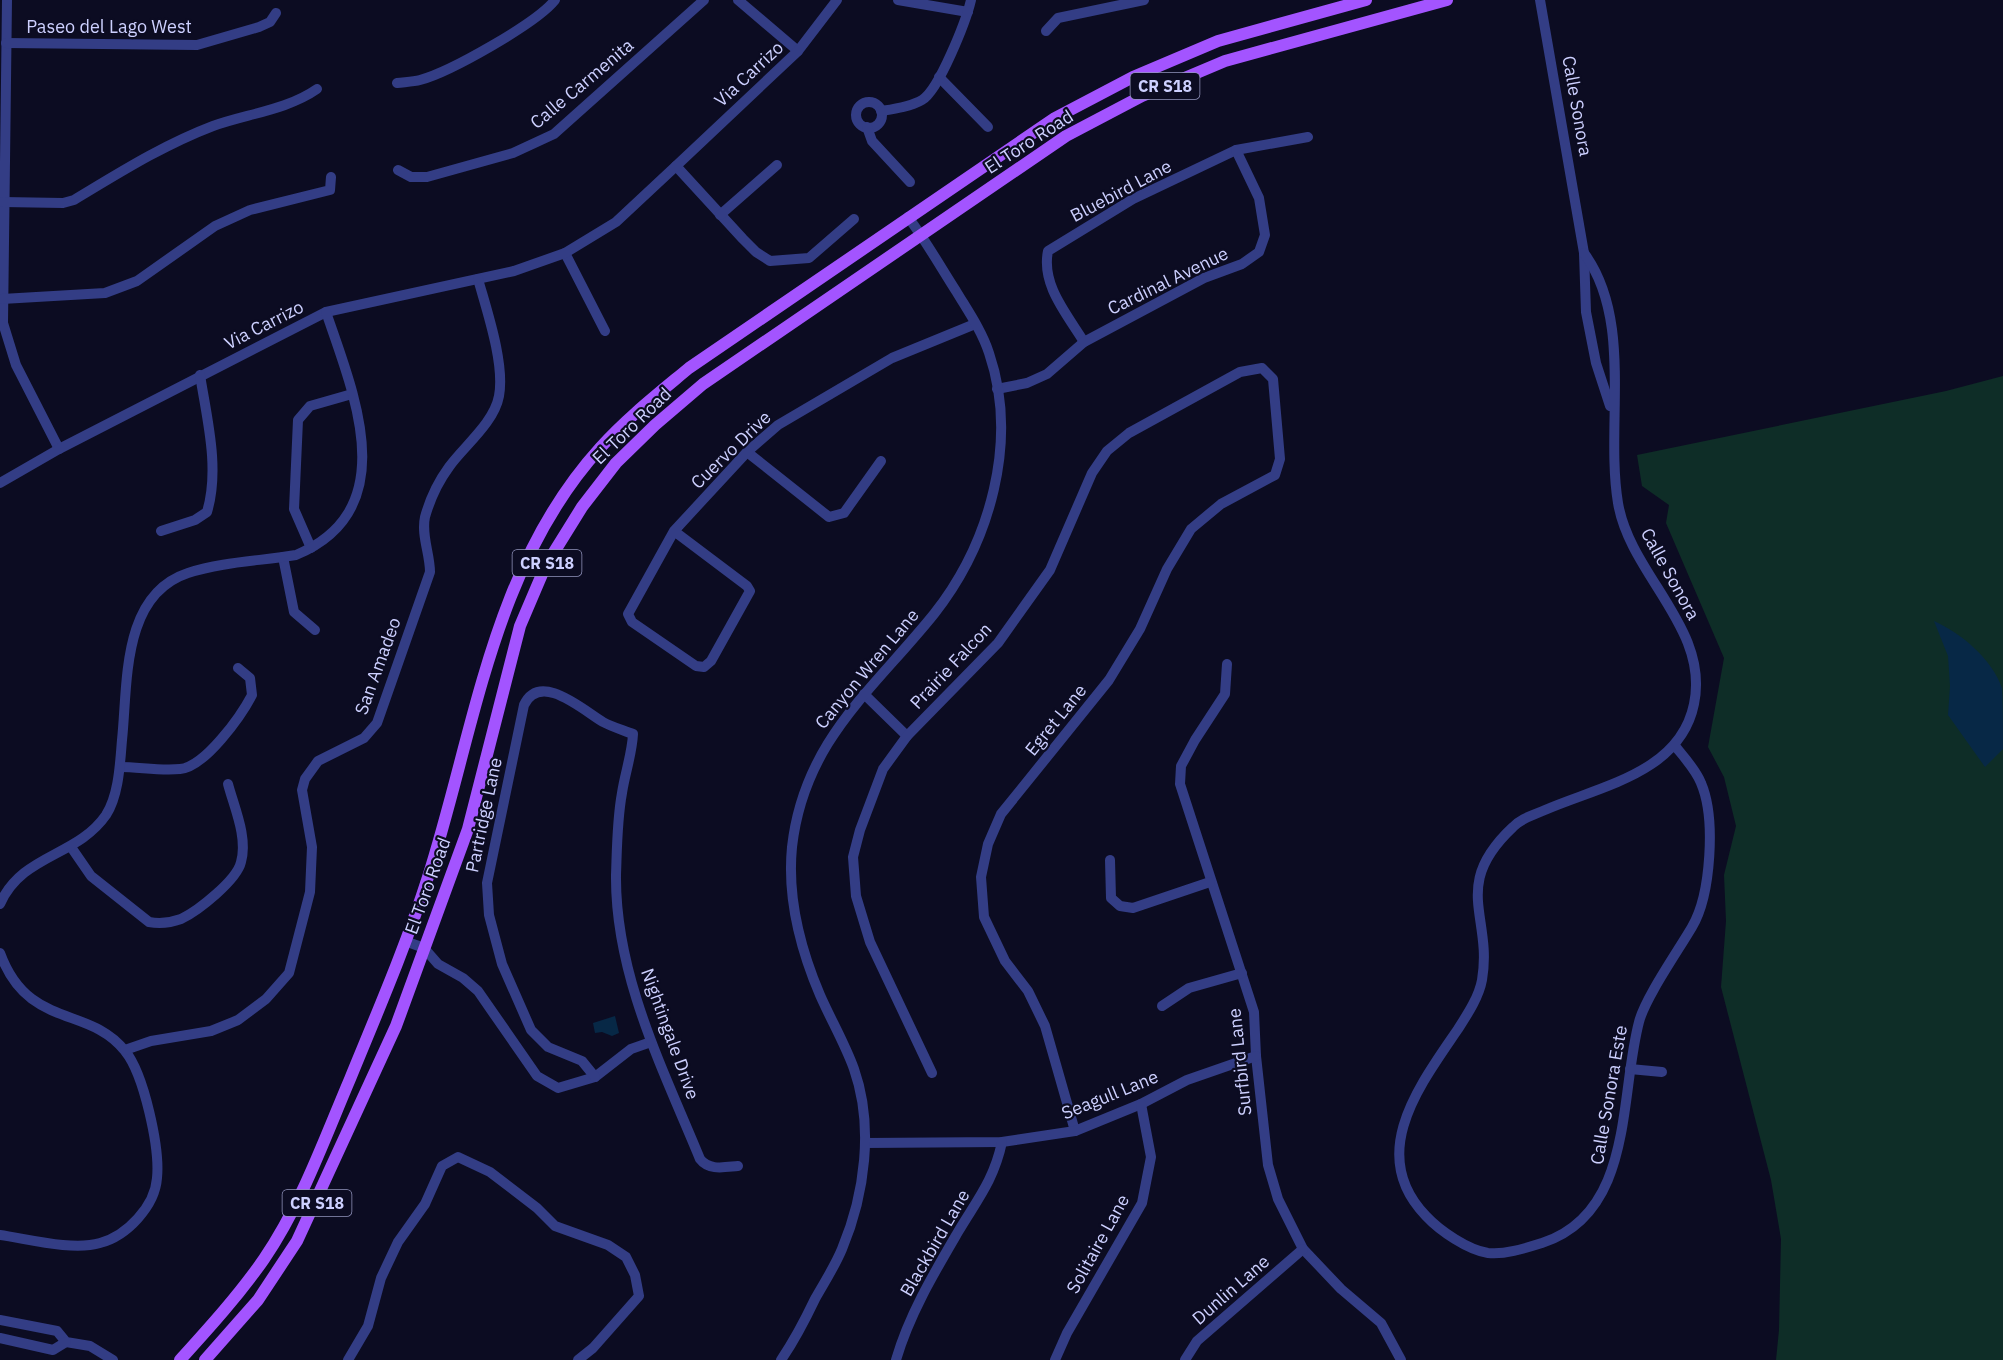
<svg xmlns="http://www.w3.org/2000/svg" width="2003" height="1360" viewBox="0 0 2003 1360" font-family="'IBM Plex Sans',sans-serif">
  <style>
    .green { fill: #0e2d27 }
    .water { fill: #072846 }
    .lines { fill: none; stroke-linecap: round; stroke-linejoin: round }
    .minor { stroke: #333d85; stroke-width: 10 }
    .major { stroke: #a354ff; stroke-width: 12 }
    .labels { text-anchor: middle; stroke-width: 4.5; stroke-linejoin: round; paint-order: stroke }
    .shield { fill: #0c0c22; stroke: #9395bd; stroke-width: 1.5 }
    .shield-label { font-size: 16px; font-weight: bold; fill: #cdd0ff }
    .street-label { font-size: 18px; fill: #cdd0ff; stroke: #0c0c22 }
  </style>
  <rect width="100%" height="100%" fill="#0c0c22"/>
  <path class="green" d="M2003,376v984h-227l3,-30 2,-91 -10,-59 -50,-193 5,-66 -2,-46 12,-49 -12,-49 -16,-30 16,-89 -58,-135 3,-18 -27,-19 -5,-31 309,-64z"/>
  <g class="water">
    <path d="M1934,621c27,12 58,38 68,67 1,14 1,46 1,61l-18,18 -37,-52 2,-29 -2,-30z"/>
    <path d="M615,1016l4,17 -7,3 -10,-4 -7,1 -2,-10z"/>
  </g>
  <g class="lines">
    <g class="minor">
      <path d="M7,0l-4,323 13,42 43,84"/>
      <path d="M738,0l60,51"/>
      <path d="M898,0l70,12"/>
      <path d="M1540,0l44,253 2,59 10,51 14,43"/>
      <path d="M1046,31l12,-13 86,-18"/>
      <path d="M6,43l191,2 62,-18 11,-5 6,-9"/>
      <path d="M939,77l49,50"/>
      <path d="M397,83c7,-1 16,-1 23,-3 30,-8 117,-57 135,-80"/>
      <circle cx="869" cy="115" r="13"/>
      <path d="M881,111c13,-2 29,-4 41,-11 17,-10 44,-79 49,-100"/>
      <path d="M867,127l5,14 38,41"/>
      <path d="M676,166l67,73 13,13 14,9 39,-3 45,-39"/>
      <path d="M398,170l13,7h16l86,-24 41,-19 150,-134"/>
      <path d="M3,202l60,1 11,-3c45,-27 89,-55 139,-74 33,-12 74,-16 104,-37"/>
      <path d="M720,215l57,-50"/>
      <path d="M565,253l40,78"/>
      <path d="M1584,253c50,68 21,172 34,250 12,72 92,125 76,201 -14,69 -94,82 -149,106 -11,5 -24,8 -32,17 -63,59 -20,89 -31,153 -3,17 -15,35 -24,49 -38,56 -92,125 -32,187 14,15 42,34 62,37 17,2 38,-5 54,-10 92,-30 77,-145 97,-221 6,-24 39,-71 53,-95 19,-32 24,-109 9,-144 -5,-13 -17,-26 -26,-37"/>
      <path d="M2,299l103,-6 32,-12 78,-55 35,-16 80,-20 1,-13"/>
      <path d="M1084,342c-17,-28 -43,-57 -36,-91l85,-52 103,-49 72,-13"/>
      <path d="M997,389l30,-6 20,-9 37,-32 120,-64 38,-14 17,-12 6,-17 -6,-37 -23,-48"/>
      <path d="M747,452l82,65 15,-4 37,-52"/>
      <path d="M0,483l59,-34 267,-137 188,-41 51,-18 51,-31 60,-56 122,-115 39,-51"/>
      <path d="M161,531l34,-11 12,-8c13,-43 0,-93 -7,-137"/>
      <path d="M674,531l73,55 3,5 -39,70 -7,6 -8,-1 -64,-44 -4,-8 46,-83 73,-79 31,-27 114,-67 83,-34"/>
      <path d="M311,548l-17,-39 4,-89 12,-14 42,-12"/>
      <path d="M283,557l11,55 21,18"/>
      <path d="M1227,664l-2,30 -30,46 -14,26 -1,18 74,228 2,44 12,109 10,34 25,50 38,40 40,34 20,37"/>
      <path d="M864,694l43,42"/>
      <path d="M120,767c19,0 40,4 60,2 25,-2 61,-53 72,-74l-2,-17 -12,-10"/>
      <path d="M71,847l20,29 58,46c11,2 21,1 32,-3 17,-8 56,-39 60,-57 7,-25 -7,-55 -13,-78"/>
      <path d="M1110,860l1,38 9,8 13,2 77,-26"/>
      <path d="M0,904c22,-50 77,-47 106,-89 13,-20 14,-52 16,-75 6,-56 -1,-145 66,-167 34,-11 72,-12 108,-18 108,-45 58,-161 30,-243"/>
      <path d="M405,941l19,7 14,16 25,14 15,13 59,85 21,12 37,-11 36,-28 20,-7"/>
      <path d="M0,953c28,77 89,52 125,98 19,23 35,97 32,127 -2,28 -30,58 -57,65 -27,8 -72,-4 -100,-8"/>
      <path d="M1162,1006l27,-18 53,-15"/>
      <path d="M125,1050l26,-9 60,-10 27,-11 28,-21 23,-26 21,-81 2,-45 -10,-57 3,-11 13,-18 46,-23 13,-15 53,-151c0,-18 -9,-37 -5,-55 5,-18 13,-35 24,-50 15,-21 45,-44 50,-71 6,-32 -12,-85 -21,-117"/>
      <path d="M1630,1069l32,3"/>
      <path d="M932,1073l-62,-131 -14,-46 -3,-39 7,-27 23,-61 24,-33 91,-93 52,-73 42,-97 15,-22 22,-18 111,-61 22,-4 11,11 7,80 -5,16 -54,29 -30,25 -24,40 -27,60 -31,51 -108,134 -13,30 -7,33 3,40 21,44 23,30 17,35 30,105"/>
      <path d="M595,1077l-13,-16 -34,-14 -17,-17 -29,-66 -13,-49 -2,-32 37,-178c16,-34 59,5 79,17 9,5 20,8 30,12 -1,20 -8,39 -11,59 -5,27 -5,55 -6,82 -1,100 47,194 84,284 9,12 25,8 38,7"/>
      <path d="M865,1143l137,-1 73,-11 66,-27 46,-24 69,-24"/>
      <path d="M0,1320l57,11 9,11 24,4 23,14"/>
      <path d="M0,1338l53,12 13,-8"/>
      <path d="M348,1360l20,-34 13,-48 17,-36 27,-38 17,-38 16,-9 32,15 47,36 18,18 53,19 18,12 9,18 4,21 -46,52 -15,12"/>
      <path d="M781,1360c13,-19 24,-40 34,-61 9,-16 20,-33 27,-50 23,-55 32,-123 12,-180 -9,-25 -23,-49 -34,-74 -20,-47 -33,-97 -28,-148 12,-106 80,-156 142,-233 56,-71 85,-173 55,-261 -7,-22 -21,-42 -33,-62 -16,-25 -30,-50 -48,-74"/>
      <path d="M896,1360c13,-45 38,-87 62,-128 19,-32 36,-52 44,-90"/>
      <path d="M1055,1360l12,-27 75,-130 9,-46 -10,-53"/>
      <path d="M1185,1360l12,-19 106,-92"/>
    </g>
    <g class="major">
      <path d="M180,1360c29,-32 59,-65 84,-101 37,-54 60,-119 86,-180 27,-66 56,-133 78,-202 47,-147 64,-310 172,-429 27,-30 59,-55 89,-80l366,-250 78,-41 85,-36 148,-41"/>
      <path d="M205,1360l53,-60 39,-59 99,-215 72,-197 52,-203 26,-61 36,-58 34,-44 39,-38 48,-41 363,-248 76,-40 83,-35 222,-61"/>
    </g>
  </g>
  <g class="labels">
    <g class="shield">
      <rect x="1130.5" y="73" width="69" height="26" rx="4.5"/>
      <rect x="512.5" y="550" width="69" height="26" rx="4.5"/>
      <rect x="282.5" y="1190" width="69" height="26" rx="4.5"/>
    </g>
    <g class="shield-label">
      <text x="1165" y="92">CR S18</text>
      <text x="547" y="569">CR S18</text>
      <text x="317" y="1209">CR S18</text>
    </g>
    <g class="street-label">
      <text x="109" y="33">Paseo del Lago West</text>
      <text transform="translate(749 74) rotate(-43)" y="6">Via Carrizo</text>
      <text transform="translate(582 84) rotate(-40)" y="6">Calle Carmenita</text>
      <text transform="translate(1577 106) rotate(80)" y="6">Calle Sonora</text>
      <text transform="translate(1029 142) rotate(-33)" y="6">El Toro Road</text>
      <text transform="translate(1121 191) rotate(-28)" y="6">Bluebird Lane</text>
      <text transform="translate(1168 281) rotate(-26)" y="6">Cardinal Avenue</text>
      <text transform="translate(264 325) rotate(-27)" y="6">Via Carrizo</text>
      <text transform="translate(632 426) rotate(-44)" y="6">El Toro Road</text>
      <text transform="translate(731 450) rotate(-44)" y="6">Cuervo Drive</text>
      <text transform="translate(1670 574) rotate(61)" y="6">Calle Sonora</text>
      <text transform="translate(378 666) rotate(-70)" y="6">San Amadeo</text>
      <text transform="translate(951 666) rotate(-47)" y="6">Prairie Falcon</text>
      <text transform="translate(867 669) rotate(-50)" y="6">Canyon Wren Lane</text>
      <text transform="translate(1056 720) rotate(-51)" y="6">Egret Lane</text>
      <text transform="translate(484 815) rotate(-78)" y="6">Partridge Lane</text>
      <text transform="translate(428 886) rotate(-70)" y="6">El Toro Road</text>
      <text transform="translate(670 1034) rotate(70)" y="6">Nightingale Drive</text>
      <text transform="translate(1240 1062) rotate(-96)" y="6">Surfbird Lane</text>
      <text transform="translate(1110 1095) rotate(-22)" y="6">Seagull Lane</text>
      <text transform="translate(1609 1095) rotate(-80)" y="6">Calle Sonora Este</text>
      <text transform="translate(935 1243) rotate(-60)" y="6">Blackbird Lane</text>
      <text transform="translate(1098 1244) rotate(-61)" y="6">Solitaire Lane</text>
      <text transform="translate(1231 1290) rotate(-41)" y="6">Dunlin Lane</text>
    </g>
  </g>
</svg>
